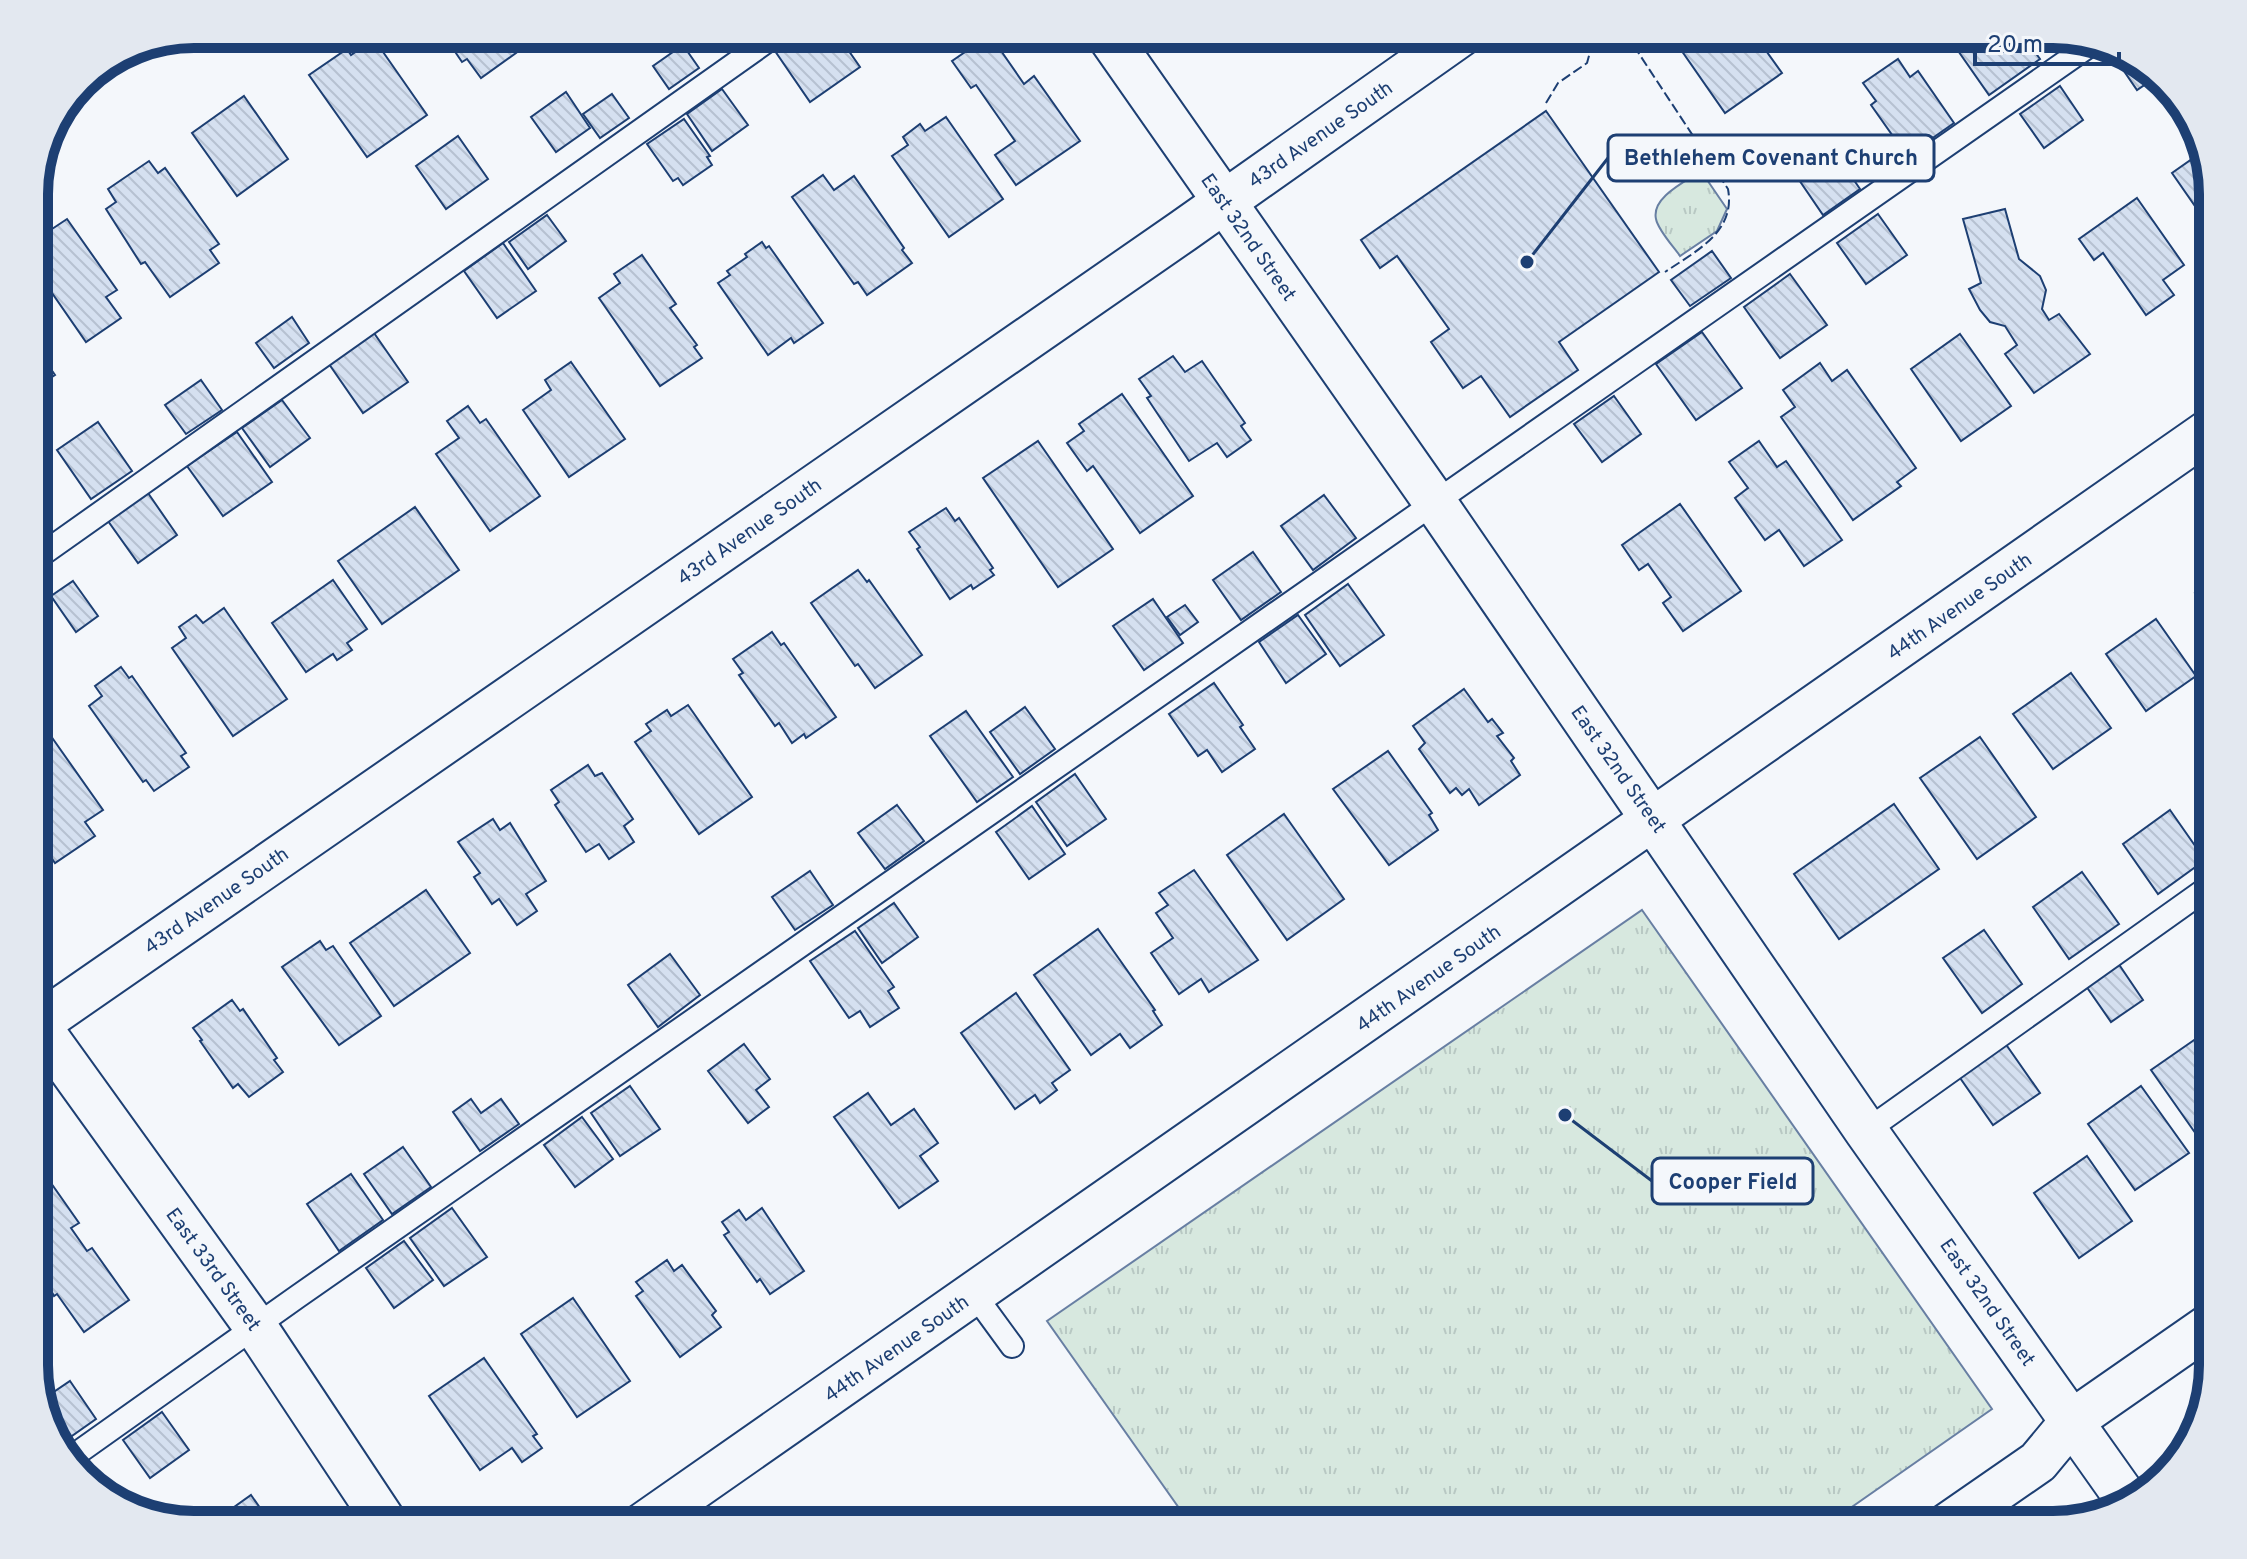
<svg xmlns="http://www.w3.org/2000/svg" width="2247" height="1559" viewBox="0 0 2247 1559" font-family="Overpass,sans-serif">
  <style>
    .park { fill: url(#park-tufts); stroke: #687fa3; stroke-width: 2 }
    .building { fill: url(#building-back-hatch); stroke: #1d3f73; stroke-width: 2 }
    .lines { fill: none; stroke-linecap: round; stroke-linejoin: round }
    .service-casing { stroke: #1d3f73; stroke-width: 26 }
    .minor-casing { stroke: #1d3f73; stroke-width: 46 }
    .service { stroke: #f4f7fb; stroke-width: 22 }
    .minor { stroke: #f4f7fb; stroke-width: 42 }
    .fence { stroke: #1d3f73; stroke-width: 2; stroke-dasharray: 10 4; stroke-linecap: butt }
    .labels { text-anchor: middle; stroke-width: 6; stroke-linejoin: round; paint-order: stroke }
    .street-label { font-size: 20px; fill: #1d3f73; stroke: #f4f7fb }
    .rim { fill: none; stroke: #1d3f73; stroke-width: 10 }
    .leader { fill: none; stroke: #1d3f73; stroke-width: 3 }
    .callout-dot { fill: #1d3f73; stroke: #f4f7fb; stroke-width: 3 }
    .callout { fill: #f4f7fb; stroke: #1d3f73; stroke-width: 3 }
    .callout-label { font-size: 22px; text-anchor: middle; font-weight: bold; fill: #1d3f73 }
  </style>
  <defs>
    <pattern id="park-tufts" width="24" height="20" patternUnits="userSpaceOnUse" patternTransform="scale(2)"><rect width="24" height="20" fill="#d7e8df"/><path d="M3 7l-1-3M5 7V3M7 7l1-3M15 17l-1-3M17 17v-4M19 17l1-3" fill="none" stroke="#b8c8c3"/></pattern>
    <pattern id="building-back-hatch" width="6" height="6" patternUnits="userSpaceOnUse" patternTransform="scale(2)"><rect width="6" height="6" fill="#d5e0f0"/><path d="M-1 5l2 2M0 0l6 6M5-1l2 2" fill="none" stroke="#b6c1d1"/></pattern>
  </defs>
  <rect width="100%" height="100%" fill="#f4f7fb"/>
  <g class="park">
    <path d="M1701,171l26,38 -10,22 -37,25c-7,-10 -22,-26 -24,-37 -5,-22 31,-38 45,-48z"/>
    <path d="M1642,910l350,499 -166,116h-635l-144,-204z"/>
  </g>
  <g class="building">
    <path d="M443,34h60l13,19 -35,25 -14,-19 -5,3z"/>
    <path d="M800,34h37l23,33 -50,35 -35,-51z"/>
    <path d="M1670,34h84l28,39 -57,40z"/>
    <path d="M1969,34h53l18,25 -51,36 -35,-50z"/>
    <path d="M990,35l34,49 10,-8 46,65 -64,44 -21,-30 20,-14 -39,-56 -5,3 -19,-27z"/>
    <path d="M374,39l53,76 -60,42 -58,-82 38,-26 4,6z"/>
    <path d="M683,45l16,23 -30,21 -16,-23z"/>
    <path d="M2120,54l22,7 14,16 -19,13 -22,-32z"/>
    <path d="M1898,59l12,18 8,-6 36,52 -47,33 -36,-51 5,-4 -13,-18z"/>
    <path d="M2060,86l23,34 -39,28 -24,-34z"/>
    <path d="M722,89l26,36 -36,26 -25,-37z"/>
    <path d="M566,92l24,36 -34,24 -25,-35z"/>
    <path d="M612,94l17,24 -29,20 -17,-24z"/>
    <path d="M244,96l44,63 -51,37 -45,-63z"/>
    <path d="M1546,111l113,161 -100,70 19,28 -68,47 -29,-41 -18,12 -32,-46 18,-13 -52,-73 -17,12 -19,-28z"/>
    <path d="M946,117l57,82 -54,38 -57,-81 16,-11 -5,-8 17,-13 5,7z"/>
    <path d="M684,119l26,37 -3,1 5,8 -29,20 -5,-7 -5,3 -26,-37z"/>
    <path d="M458,136l30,43 -42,30 -30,-43z"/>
    <path d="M1832,148l28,41 -37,26 -28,-41z"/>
    <path d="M2202,152l11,42v38l-41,-59z"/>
    <path d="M149,161l9,12 7,-5 54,76 -9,6 9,13 -49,34 -25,-35 -4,2 -35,-55 10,-7 -8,-13z"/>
    <path d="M823,175l11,15 20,-14 50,72 -2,2 10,13 -45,32 -9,-13 -4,2 -62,-87z"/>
    <path d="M2137,198l47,67 -21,15 11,15 -28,20 -43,-62 -9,7 -15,-21z"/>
    <path d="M2005,209l14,50 21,17 6,14 -4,19 7,11 10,-6 31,40 -56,39 -29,-39 12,-9 -12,-19 -15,-4 -10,-12 -11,-21 12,-6 -18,-64z"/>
    <path d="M1878,214l29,41 -41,29 -29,-41z"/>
    <path d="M547,215l19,26 -38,28 -19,-27z"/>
    <path d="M67,219l50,71 -11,7 15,21 -35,24 -52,-75v-26z"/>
    <path d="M762,242l4,6 3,-2 54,77 -29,20 -3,-5 -23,17 -50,-72 12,-8 -3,-4 20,-14 -2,-3z"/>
    <path d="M503,243l33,48 -39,27 -33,-47z"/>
    <path d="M1712,251l19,27 -41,28 -19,-26z"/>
    <path d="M642,255l34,49 -6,4 27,37 -3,2 8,11 -42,28 -61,-88 21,-15 -6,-9z"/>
    <path d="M1790,274l37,51 -47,33 -36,-51z"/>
    <path d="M292,317l17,26 -35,25 -18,-25z"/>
    <path d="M1702,332l40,56 -46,32 -40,-56z"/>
    <path d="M374,333l34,49 -45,31 -34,-49z"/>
    <path d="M1960,334l51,72 -50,35 -50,-72z"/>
    <path d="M34,345l21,30 -21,14z"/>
    <path d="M1173,356l12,16 17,-11 43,62 -4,3 10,14 -24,17 -10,-14 -28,18 -42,-63 4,-2 -12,-17z"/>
    <path d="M571,362l54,77 -56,38 -46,-67 28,-20 -6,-10z"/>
    <path d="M1820,363l12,18 15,-11 69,98 -19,14 4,4 -48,34 -72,-103 14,-10 -12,-17z"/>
    <path d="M201,380l21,30 -36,24 -21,-29z"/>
    <path d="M1122,394l71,102 -53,37 -47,-67 -6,5 -20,-28 17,-12 -5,-7z"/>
    <path d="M1614,396l27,38 -39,28 -28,-38z"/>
    <path d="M282,400l28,38 -40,29 -28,-39z"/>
    <path d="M468,406l12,17 6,-4 54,77 -50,35 -54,-77 23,-16 -12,-17z"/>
    <path d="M98,422l34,49 -41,28 -34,-49z"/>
    <path d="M237,432l35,50 -49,34 -36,-50z"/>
    <path d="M1038,441l75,108 -55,38 -75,-109z"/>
    <path d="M1759,441l18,26 9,-6 56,79 -38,26 -25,-36 -14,10 -30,-42 13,-10 -19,-26z"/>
    <path d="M148,493l29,42 -39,28 -30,-42z"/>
    <path d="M1324,495l32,43 -43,32 -32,-44z"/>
    <path d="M1680,504l61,87 -58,40 -20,-28 8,-6 -23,-33 -9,6 -17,-25z"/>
    <path d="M415,507l44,63 -77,54 -44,-63z"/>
    <path d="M946,508l9,13 4,-3 34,50 -3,2 4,5 -21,14 -2,-4 -21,14 -33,-50 3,-2 -11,-15z"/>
    <path d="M1253,552l28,40 -40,28 -28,-40z"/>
    <path d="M858,570l9,12 2,-2 53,75 -47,33 -17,-24 -3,2 -44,-63z"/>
    <path d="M333,580l34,49 -20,14 5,7 -15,10 -4,-6 -27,18 -34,-49z"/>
    <path d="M73,581l25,35 -22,16 -25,-36z"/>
    <path d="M2213,581v38l-18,-26z"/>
    <path d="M1348,584l36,51 -44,31 -35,-51z"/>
    <path d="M1153,599l30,44 -39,27 -31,-44z"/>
    <path d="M1185,605l13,17 -18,13 -13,-18z"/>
    <path d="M224,608l63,91 -54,37 -61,-88 14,-10 -7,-11 17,-12 7,8z"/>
    <path d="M1298,615l28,39 -40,29 -27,-41z"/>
    <path d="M2156,619l40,57 -50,35 -40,-57z"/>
    <path d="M772,632l9,13 3,-2 52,74 -30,21 -2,-4 -12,9 -13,-20 -4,3 -36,-51 4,-2 -10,-14z"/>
    <path d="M121,667l8,11 3,-2 54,77 -5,3 8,11 -35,24 -8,-11 -3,2 -54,-76 13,-10 -7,-10z"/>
    <path d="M2071,673l40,55 -58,41 -40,-55z"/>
    <path d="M1214,683l29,42 -3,2 15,22 -33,23 -15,-22 -9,6 -29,-42z"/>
    <path d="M1464,689l24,33 4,-3 11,14 -6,3 17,22 -3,3 9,14 -41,30 -10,-16 -7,6 -6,-7 -6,5 -31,-44 6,-6 -12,-17z"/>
    <path d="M688,705l64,92 -53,37 -64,-92 16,-11 -5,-7 21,-14 4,6z"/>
    <path d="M1025,707l30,42 -35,25 -30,-42z"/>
    <path d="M966,711l47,66 -36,25 -47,-66z"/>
    <path d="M1980,737l56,80 -59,42 -57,-81z"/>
    <path d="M53,739l50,71 -18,12 10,14 -40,27 -21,-30v-81z"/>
    <path d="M1388,751l44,62 -3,2 9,15 -49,35 -56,-76z"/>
    <path d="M588,765l7,11 7,-3 31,46 -9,7 10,16 -25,17 -10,-15 -13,8 -31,-47 4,-3 -8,-12z"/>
    <path d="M1075,774l31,45 -39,27 -31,-44z"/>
    <path d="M1894,804l45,65 -100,70 -45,-65z"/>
    <path d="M897,805l27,36 -39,28 -27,-36z"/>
    <path d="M1032,806l33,48 -36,25 -33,-47z"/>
    <path d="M2170,810l35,50 -47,34 -35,-50z"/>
    <path d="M1284,814l60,85 -57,41 -60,-85z"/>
    <path d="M493,819l7,11 10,-7 36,58 -20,13 11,17 -20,14 -18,-26 -7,5 -18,-27 6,-4 -22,-31z"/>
    <path d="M1194,870l64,90 -49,32 -8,-13 -22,15 -28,-41 22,-15 -17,-25 12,-8 -9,-12z"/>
    <path d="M810,871l23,34 -38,25 -23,-33z"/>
    <path d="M2082,872l37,52 -50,35 -36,-52z"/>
    <path d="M426,890l44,63 -76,53 -44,-63z"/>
    <path d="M894,903l24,34 -36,26 -24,-35z"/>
    <path d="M1098,929l57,81 -2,1 9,14 -32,23 -10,-14 -29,21 -57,-80z"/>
    <path d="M1984,930l38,54 -40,29 -39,-55z"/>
    <path d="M855,931l39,56 -6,4 11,17 -29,19 -10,-16 -11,7 -39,-57z"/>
    <path d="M320,941l6,9 7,-4 48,70 -42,29 -57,-78z"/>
    <path d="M670,954l30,41 -42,32 -30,-42z"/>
    <path d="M2118,963l25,37 -32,22 -25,-36z"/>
    <path d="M1016,993l54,77 -18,13 5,7 -17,13 -5,-8 -20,14 -54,-76z"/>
    <path d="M232,1000l8,11 3,-2 34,49 -3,2 9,12 -34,25 -11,-13 -5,4 -33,-47 2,-1 -9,-12z"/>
    <path d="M2210,1029l3,3v120l-3,2 -59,-84z"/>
    <path d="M2005,1043l35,50 -47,32 -35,-50z"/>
    <path d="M744,1044l26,35 -14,11 13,17 -21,16 -40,-52z"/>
    <path d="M630,1086l30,43 -40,27 -29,-43z"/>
    <path d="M2141,1086l48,67 -54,37 -47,-66z"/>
    <path d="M868,1093l23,32 23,-16 24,34 -18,13 18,25 -39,27 -65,-91z"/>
    <path d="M471,1099l10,14 20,-14 18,25 -39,27 -27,-39z"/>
    <path d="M582,1117l31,42 -38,28 -31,-42z"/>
    <path d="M403,1147l28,40 -39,27 -28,-40z"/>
    <path d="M2087,1156l45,65 -53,37 -45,-65z"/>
    <path d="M44,1173l35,50 -8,5 16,23 5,-3 37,52 -45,32 -27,-38 -3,2 -4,-7 -12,9 -4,-6v-113z"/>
    <path d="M351,1174l32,46 -44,31 -32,-47z"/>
    <path d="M452,1208l35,49 -43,29 -34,-48z"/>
    <path d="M762,1208l42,63 -34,23 -10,-15 -3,3 -33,-47 5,-3 -7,-10 17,-12 7,10z"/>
    <path d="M404,1241l29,39 -39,28 -28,-40z"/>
    <path d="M667,1260l7,11 8,-6 34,46 -4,4 9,12 -41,30 -44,-61 7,-5 -7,-9z"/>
    <path d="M573,1298l57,83 -53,36 -56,-83z"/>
    <path d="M484,1358l53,76 -4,2 9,12 -20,14 -10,-14 -32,22 -51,-74z"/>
    <path d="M70,1381l26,38 -37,26 -6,-8 -11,-37z"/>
    <path d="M162,1412l27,38 -39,28 -27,-38z"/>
    <path d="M251,1495l21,30h-63z"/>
  </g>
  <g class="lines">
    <defs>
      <g id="service">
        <path d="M34,560l743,-526"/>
        <path d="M1866,1131l347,-247"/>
        <path d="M974,1294l38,52"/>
        <path d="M69,1459l228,-162 1793,-1252"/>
      </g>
      <g id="minor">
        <path d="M1107,34l329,470 430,627 264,373"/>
        <path d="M34,1019l221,307 132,199"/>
        <path d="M34,1027l1149,-796 279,-197"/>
        <path d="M642,1525l1571,-1097"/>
        <path d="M1947,1525l91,-63 34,-41 141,-98"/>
      </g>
    </defs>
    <use href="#service" class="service-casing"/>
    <use href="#minor" class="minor-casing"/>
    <use href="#service" class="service"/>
    <use href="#minor" class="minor"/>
    <g class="fence">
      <path d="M1626,34l102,155c8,43 -32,62 -63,83"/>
      <path d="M1546,103l12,-20 29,-20 5,-18 -7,-11"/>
    </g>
  </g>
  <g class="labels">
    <g class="street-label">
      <text transform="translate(1320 134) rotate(-35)" y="7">43rd Avenue South</text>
      <text transform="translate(1249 237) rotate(55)" y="7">East 32nd Street</text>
      <text transform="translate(749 531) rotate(-35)" y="7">43rd Avenue South</text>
      <text transform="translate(1959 606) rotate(-35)" y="7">44th Avenue South</text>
      <text transform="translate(1619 769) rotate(55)" y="7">East 32nd Street</text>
      <text transform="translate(216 900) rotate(-35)" y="7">43rd Avenue South</text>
      <text transform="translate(1428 978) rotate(-35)" y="7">44th Avenue South</text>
      <text transform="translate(214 1269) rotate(54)" y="7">East 33rd Street</text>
      <text transform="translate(1988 1302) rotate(55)" y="7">East 32nd Street</text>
      <text transform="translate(896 1348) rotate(-35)" y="7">44th Avenue South</text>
    </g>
  </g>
  <path d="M0 0H2247V1559H0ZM194 48H2053A146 146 0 0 1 2199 194V1365A146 146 0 0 1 2053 1511H194A146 146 0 0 1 48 1365V194A146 146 0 0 1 194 48Z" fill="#e3e8f0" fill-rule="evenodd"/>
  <path class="rim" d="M194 48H2053A146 146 0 0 1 2199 194V1365A146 146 0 0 1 2053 1511H194A146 146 0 0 1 48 1365V194A146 146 0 0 1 194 48Z"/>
  <path class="leader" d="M1527 262L1608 158M1565 1115L1652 1181"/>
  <g class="callout-dot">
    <circle cx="1527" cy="262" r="8"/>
    <circle cx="1565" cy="1115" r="8"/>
  </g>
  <g class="callout">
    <rect x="1608" y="135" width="326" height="46" rx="8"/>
    <rect x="1652" y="1158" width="161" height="46" rx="8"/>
  </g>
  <g class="callout-label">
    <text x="1771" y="165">Bethlehem Covenant Church</text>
    <text x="1733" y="1189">Cooper Field</text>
  </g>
  <path d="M1975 52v12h144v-12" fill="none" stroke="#1d3f73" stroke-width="4"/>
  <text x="1987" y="52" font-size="24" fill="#1d3f73" stroke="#f4f7fb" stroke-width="6" paint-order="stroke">20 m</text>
</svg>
